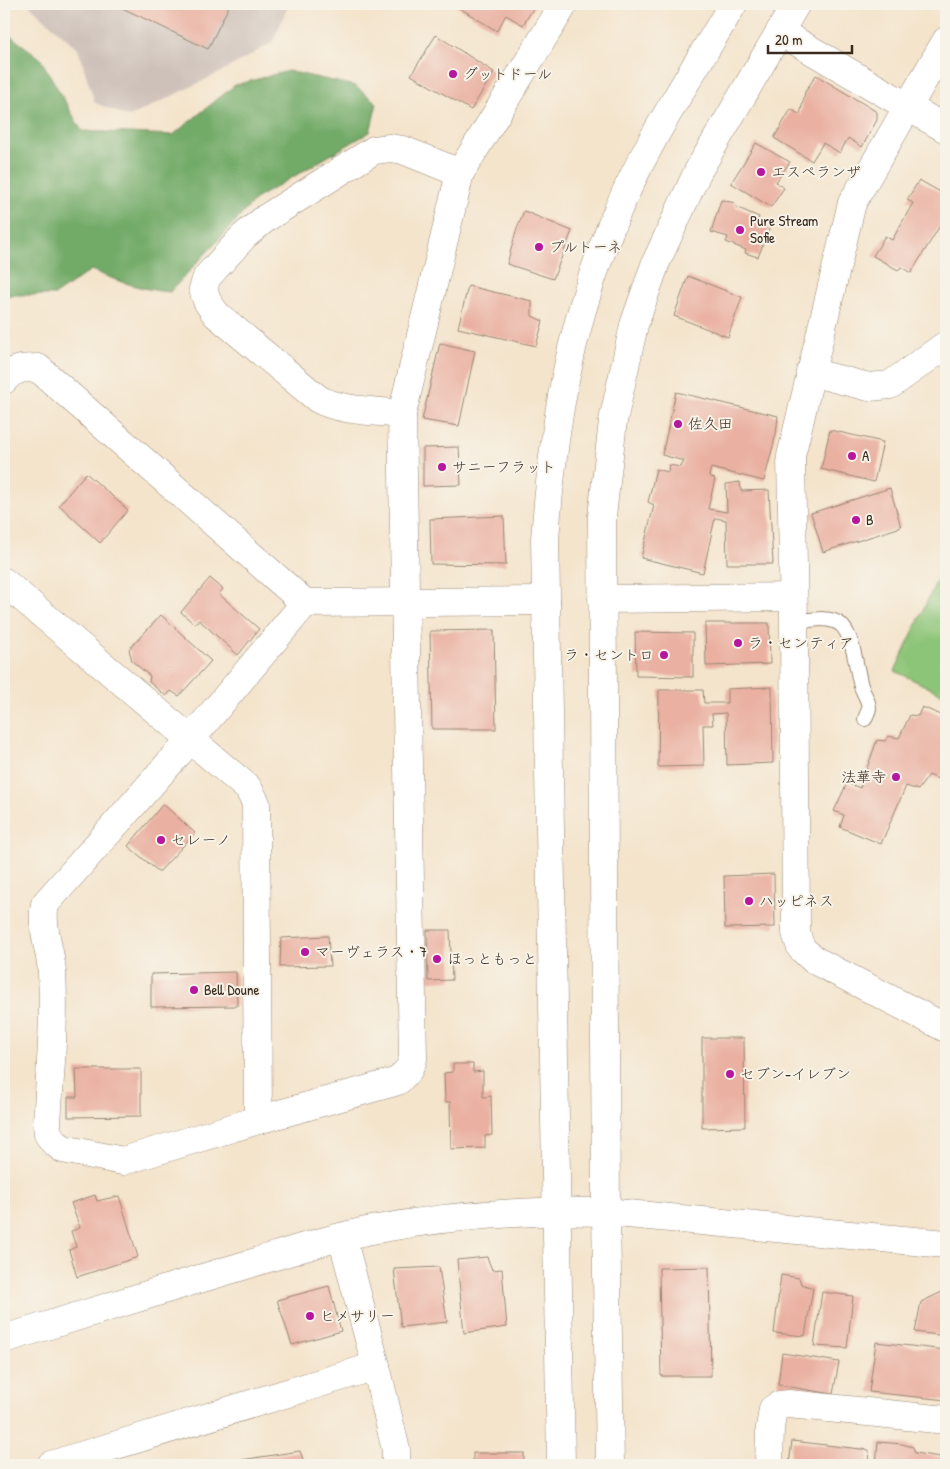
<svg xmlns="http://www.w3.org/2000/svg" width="950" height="1469" viewBox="0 0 950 1469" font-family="'Patrick Hand','Klee One',sans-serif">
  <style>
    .industrial { fill: #cec1ba }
    .green { fill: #8dc578; stroke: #64784b }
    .forest { fill: #72aa68; stroke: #566a43 }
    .building { fill: #eab1a2 }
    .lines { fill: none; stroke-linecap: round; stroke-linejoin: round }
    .service-casing { stroke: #988775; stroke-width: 16 }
    .minor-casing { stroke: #988775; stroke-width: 29 }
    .tertiary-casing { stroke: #988775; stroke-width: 29 }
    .service { stroke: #fff; stroke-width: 14 }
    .minor { stroke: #fff; stroke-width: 28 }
    .tertiary { stroke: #fff; stroke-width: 28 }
    .poi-dot { fill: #b5179e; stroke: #f7f3e8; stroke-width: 2 }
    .labels { text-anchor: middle; stroke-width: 4; stroke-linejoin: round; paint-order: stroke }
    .poi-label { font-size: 15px; fill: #3b2a1e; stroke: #f7f3e8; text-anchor: start }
  </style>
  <rect width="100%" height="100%" fill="#f7f3e8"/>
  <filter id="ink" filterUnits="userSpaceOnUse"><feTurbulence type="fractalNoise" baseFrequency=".02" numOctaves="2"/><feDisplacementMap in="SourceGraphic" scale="10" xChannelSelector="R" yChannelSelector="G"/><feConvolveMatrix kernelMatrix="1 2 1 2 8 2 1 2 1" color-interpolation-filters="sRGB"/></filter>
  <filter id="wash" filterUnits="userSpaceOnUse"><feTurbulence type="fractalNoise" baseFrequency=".0096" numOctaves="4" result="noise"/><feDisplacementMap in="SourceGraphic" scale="20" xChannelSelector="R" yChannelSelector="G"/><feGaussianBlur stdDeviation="1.12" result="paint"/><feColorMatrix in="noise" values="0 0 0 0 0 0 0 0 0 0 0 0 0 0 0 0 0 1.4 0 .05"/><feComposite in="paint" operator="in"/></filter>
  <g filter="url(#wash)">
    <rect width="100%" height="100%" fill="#f4e4cc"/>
    <path class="industrial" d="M28,4h261l-17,39 -53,30 -90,44 -34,-14 -17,-54z"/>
    <path class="green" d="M946,560v136l-51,-25z"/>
    <path class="forest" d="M4,31l36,27 42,73 91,4 62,-50 53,-14 67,15 22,17 -7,29 -113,66 -87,94c-28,-2 -53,-11 -79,-22l-36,25h-47l-4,-11z"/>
    <g id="blocks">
      <g class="building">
        <path d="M114,4h116l-22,45z"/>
        <path d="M458,4h78l-13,21 -17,-10 -9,16 -41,-25z"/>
        <path d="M436,35l58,37 -23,38 -60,-35z"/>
        <path d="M816,75l61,37v8l-15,27 -14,-9 -8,15 -17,-10 -11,18 -38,-23 17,-29 9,6 5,-23z"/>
        <path d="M756,143l34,19 -14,20 8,6 -13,19 -40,-24z"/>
        <path d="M919,180l25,14 -2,5 4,2v15l-35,57 -10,-6 -3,3 -25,-14 12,-20 7,4 21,-37 -6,-3z"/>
        <path d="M721,200l14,3 1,4 23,10 -2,5 13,5 -12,30 -13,-4 1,-3 -20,-8 2,-5 -17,-5z"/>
        <path d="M524,211l48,20 -19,48 -46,-15 10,-36z"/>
        <path d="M688,276l54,21 -14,40 -54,-21z"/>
        <path d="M468,286l64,15v15l11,5 -7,25 -78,-18z"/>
        <path d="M440,343l35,8 -16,75 -37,-6z"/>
        <path d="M676,392l102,24 -2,18 -12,47 -53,-13 -2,8 6,3 -7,30 19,3 -1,-28 14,-2 1,9 28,-1 4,74h-46l-1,-44 -11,-2 -12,55 -62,-15 13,-53 -6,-3 8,-33 12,3 1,-7 12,2 3,-6 -22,-6z"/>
        <path d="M830,430l53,12 -9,40 -53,-13z"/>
        <path d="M459,447l2,38 -38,1v-38z"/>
        <path d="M86,473l42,37 -28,33 -41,-38z"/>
        <path d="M890,488l11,39 -78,25 -12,-39z"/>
        <path d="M504,516l2,49 -75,-1 -1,-45z"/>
        <path d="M210,578l13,11 -4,5 40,35 -21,26 -39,-35 -5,4 -13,-12z"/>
        <path d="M161,615l50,46 -32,35 -8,-5 -5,5 -17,-14 1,-6 -18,-15 -3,-12z"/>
        <path d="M705,623h64l1,41 -64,2z"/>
        <path d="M494,630l2,99h-64l-2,-98z"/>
        <path d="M635,632l58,1v44l-57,-1z"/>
        <path d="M772,687l1,76 -46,2 -1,-52 -14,1 1,11h-10l1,41 -46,1 1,-77h44l1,13h23v-14z"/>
        <path d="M922,707l24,10v53l-8,9 -9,-4 -11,15 -12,-4 -25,58 -41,-17 4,-12 -10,-4 13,-28 13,5 17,-48 8,1 3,-5 11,2 11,-23 8,1z"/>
        <path d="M163,804l32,29 -36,39 -31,-26z"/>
        <path d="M774,874l1,53 -50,1 -1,-52z"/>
        <path d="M427,930h23l2,50 -24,1z"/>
        <path d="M328,936l2,30 -50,1 1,-29z"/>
        <path d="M236,972l1,34 -86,1v-33z"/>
        <path d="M702,1038h42l1,89 -43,1z"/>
        <path d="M453,1064h20v8l10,-1v26l8,-1 1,39 -7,1v12l-34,1 -1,-47h-5l-1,-29 9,-1z"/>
        <path d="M76,1069h65v47l-73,1v-20h9z"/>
        <path d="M95,1195l2,6 22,-5 19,61 -61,20 -8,-27 7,-3 -5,-16 9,-3 -9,-25z"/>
        <path d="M487,1257l5,13 10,-1 5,58 -43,6 -7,-73z"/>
        <path d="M439,1267l8,55 -46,5 -7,-58z"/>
        <path d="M709,1267l2,109h-50l-2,-108z"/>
        <path d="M781,1275l18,3 2,6 12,4 -8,48 -31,-3z"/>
        <path d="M329,1286l12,45 -49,14 -15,-45z"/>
        <path d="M946,1290v46l-31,-4 6,-30z"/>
        <path d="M822,1292l31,4 -6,52 -33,-2z"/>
        <path d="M876,1342l70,8v50l-77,-8z"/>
        <path d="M782,1353l57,9 -6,32 -55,-9z"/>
        <path d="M792,1441l77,9 -1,15h-79z"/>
        <path d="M878,1442l24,2 11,3 2,6 31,5v7h-70z"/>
        <path d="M300,1451l5,14h-90v-1z"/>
        <rect x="473" y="1453" width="51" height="12"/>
      </g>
    </g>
  </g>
  <g filter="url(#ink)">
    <use href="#blocks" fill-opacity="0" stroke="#988775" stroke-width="1"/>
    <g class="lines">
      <defs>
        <path id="service" d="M794,622c14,-1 34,-7 46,2 14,11 16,45 21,62 2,7 8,14 8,22 0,3 -3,7 -4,11"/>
        <g id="minor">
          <path d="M780,32l166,97"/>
          <path d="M946,41l-94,162 -61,253 3,166 2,311 5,15 13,12 132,68"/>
          <path d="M810,372l59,15 21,-2 56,-40"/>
          <path d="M4,380c9,-12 20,-12 34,-12l267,235 241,-2"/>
          <path d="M402,414c-26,-3 -62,-3 -84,-15l-102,-85 -9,-13 -4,-12 4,-12 37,-41 22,-18 108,-68 16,-2 13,2 57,23"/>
          <path d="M4,582l244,206 8,15 2,317"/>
          <path d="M602,599l191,-2"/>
          <path d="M305,603l-115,137 -145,164c-5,22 6,47 7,69 3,48 -2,102 -5,150l1,11 6,8 9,7 60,12 135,-41 140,-39 11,-12 4,-10 -11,-645 58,-241 104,-169"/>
          <path d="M342,1237l34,129 20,84v15"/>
          <path d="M51,1465l325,-99"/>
          <path d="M769,1465l1,-37 3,-19 7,-4 9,-1 157,16"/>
        </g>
        <g id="tertiary">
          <path d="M4,1339c80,-25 161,-50 242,-74 43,-13 86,-28 131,-36 75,-14 152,-19 229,-17l340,32"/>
          <path d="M561,1465l-16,-926c8,-109 23,-207 65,-310 31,-79 80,-152 123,-225"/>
          <path d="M610,1465l-4,-253 -4,-696 11,-95 21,-96 22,-63 42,-91 98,-167"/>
        </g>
      </defs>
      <use href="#service" class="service-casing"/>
      <use href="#minor" class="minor-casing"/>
      <use href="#tertiary" class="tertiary-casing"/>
      <use href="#service" class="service"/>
      <use href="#minor" class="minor"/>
      <use href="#tertiary" class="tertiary"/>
    </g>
  </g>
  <g class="poi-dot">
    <circle cx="453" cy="74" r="5"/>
    <circle cx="761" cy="172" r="5"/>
    <circle cx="740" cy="230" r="5"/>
    <circle cx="539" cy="247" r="5"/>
    <circle cx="678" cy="424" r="5"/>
    <circle cx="852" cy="456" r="5"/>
    <circle cx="442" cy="467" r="5"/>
    <circle cx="856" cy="520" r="5"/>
    <circle cx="738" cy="643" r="5"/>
    <circle cx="664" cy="655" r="5"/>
    <circle cx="896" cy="777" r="5"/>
    <circle cx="161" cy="840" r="5"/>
    <circle cx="749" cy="901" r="5"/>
    <circle cx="305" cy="952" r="5"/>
    <circle cx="437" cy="959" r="5"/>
    <circle cx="194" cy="990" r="5"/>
    <circle cx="730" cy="1074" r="5"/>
    <circle cx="310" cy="1316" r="5"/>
  </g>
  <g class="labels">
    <g class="poi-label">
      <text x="463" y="79">グットドール</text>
      <text x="771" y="177">エスペランザ</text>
      <text x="750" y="226">Pure Stream<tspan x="750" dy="17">Sofie</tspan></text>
      <text x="549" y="252">プルトーネ</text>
      <text x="688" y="429">佐久田</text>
      <text x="862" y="461">A</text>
      <text x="452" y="472">サニーフラット</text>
      <text x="866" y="525">B</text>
      <text x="748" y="648">ラ・センティア</text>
      <text x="654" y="660" text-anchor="end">ラ・セントロ</text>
      <text x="886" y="782" text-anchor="end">法華寺</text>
      <text x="171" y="845">セレーノ</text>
      <text x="759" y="906">ハッピネス</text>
      <text x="315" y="957">マーヴェラス・7</text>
      <text x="447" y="964">ほっともっと</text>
      <text x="204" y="995">Bell Doune</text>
      <text x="740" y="1079">セブン-イレブン</text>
      <text x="320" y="1321">ヒメサリー</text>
    </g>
  </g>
  <rect width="950" height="1469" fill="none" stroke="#f7f3e8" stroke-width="20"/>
  <path d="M768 45v8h84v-8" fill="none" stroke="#3b2a1e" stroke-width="2.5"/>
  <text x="775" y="45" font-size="15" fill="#3b2a1e" stroke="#f7f3e8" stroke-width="4" paint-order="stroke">20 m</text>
</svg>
